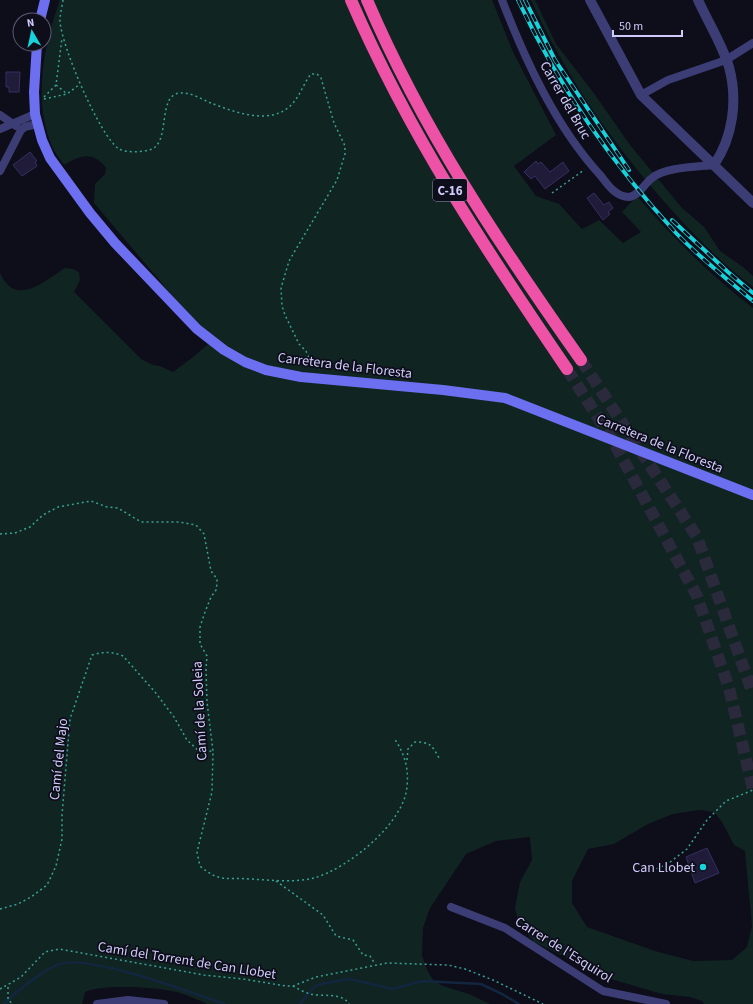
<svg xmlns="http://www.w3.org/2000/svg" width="753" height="1004" viewBox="0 0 753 1004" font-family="'Source Sans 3',sans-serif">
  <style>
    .green { fill: #102422; fill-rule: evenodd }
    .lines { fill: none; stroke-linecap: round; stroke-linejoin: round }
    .stream { stroke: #12263f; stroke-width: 2.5 }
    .building { fill: #1f1b39; stroke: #362f63 }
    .motorway-tunnel { stroke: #2b2a3c; stroke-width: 12; stroke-dasharray: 12 6; stroke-linecap: butt }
    .path { stroke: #38a195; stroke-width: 1.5; stroke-dasharray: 2 3; stroke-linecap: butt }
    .minor { stroke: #3c3d75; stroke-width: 8 }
    .tertiary { stroke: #3c3d75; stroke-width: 10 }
    .secondary { stroke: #6c70f0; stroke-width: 10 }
    .motorway { stroke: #ee52a6; stroke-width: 12 }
    .rail-casing { stroke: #16d3db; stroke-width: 4 }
    .rail { stroke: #0e0d1a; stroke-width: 2.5; stroke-dasharray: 8; stroke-linecap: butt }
    .poi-dot { fill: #16d3db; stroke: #0e0d1a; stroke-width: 1.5 }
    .labels { text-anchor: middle; stroke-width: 3.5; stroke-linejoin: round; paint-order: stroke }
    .shield { fill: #0e0d1a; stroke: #9492b7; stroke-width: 1 }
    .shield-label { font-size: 13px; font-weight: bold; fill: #cecbfa }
    .street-label { font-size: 14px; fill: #cecbfa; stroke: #0e0d1a }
    .poi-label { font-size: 14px; fill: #cecbfa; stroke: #0e0d1a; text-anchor: end }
  </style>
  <rect width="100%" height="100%" fill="#0e0d1a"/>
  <g class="green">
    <path d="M60,0h432l21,52 43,83 -42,31 22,30 23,8 23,25 17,-9 24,23 18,-11 -19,-20 15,-16c35,41 73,79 116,112v696h-49l-2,-3 -12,-4 -28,-3 -51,-15 -77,-37 -16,-21 -3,-13 5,-26 12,-22 -2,-23 -34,4 -30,13 -36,54 -7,20 -1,27 5,15 6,10 10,6 26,8 21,10h-283c-11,-5 -23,-11 -35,-13 -19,-4 -70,-7 -87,1l-3,12h-82v-731c16,35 44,8 65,-5l8,1 6,3 1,8 -6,12 67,67 12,6 7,1 13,6 20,-15 20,-17 -37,-40 -82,-97 1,-19 10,-10 1,-6c-14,-18 -26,-12 -42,-3 -4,-6 -10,-13 -13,-21 -18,-45 -7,-100 9,-144zM699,810l15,2 8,10 12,23 11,6 7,75 -5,21 -15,13 -39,1 -38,-10 -68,-24 -15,-24v-22l16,-32 26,-5 34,-20 25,-10z"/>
    <path d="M531,0h4l21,44 37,48 37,53 52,63 22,19 16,24 23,16 10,9v11c-37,-28 -68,-61 -98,-96 -51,-60 -91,-119 -124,-191z"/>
  </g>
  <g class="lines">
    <g class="stream">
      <path d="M4,1004c11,-12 41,-35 56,-40 29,-10 132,29 165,40"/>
      <path d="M300,1004l14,-17 7,-3 28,-5 44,10 29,-8 59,3 21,10 17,10"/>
    </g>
  </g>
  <g class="building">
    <path d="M6,72h14l-1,20h-10v-5h-3z"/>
    <path d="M30,152l7,9 -2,1 2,4 -15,10 -9,-11z"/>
    <path d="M536,161l2,3 3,-2 9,10 13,-10 6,9 -24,18 -10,-13 -4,3 -7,-7z"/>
    <path d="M594,193l10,12 5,-3 4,6 -5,4 2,2 -7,6 -16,-22z"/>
    <path d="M707,848l12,25 -24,10 -9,-26z"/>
  </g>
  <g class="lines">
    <g class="motorway-tunnel">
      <path d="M581,360l116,177 56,157"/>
      <path d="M567,369l46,72 84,155 32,92 24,101"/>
    </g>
    <g class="path">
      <path d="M63,0c-1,7 -3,14 -3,21 1,24 40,116 59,128 8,4 22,3 30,1 23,-5 7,-55 31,-57 11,-1 21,6 31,10 23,9 57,22 78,4 10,-8 14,-23 22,-33h6l4,4 13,45 11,23v8l-8,26 -48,81 -8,27 1,18 3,9 14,29 7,7 7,17"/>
      <path d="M56,85l10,8"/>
      <path d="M44,97l12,-12 6,-47"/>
      <path d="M44,99l23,-5 13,-10"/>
      <path d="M552,193l32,-23"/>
      <path d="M0,534l15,-1 15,-6 13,-12 15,-8 33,-6 16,6 11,1 23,14h38l17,3 8,9 7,37 6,8v5l-1,6 -5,7 -6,15 -5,15v17l7,12 -1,13 1,33 6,49 -1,41 -15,60 3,14c20,17 26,11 50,13 21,1 44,4 64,-1 33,-9 91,-55 93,-92 2,-19 -3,-33 -13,-48"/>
      <path d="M407,760l1,-11 7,-7c15,0 17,3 24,16"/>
      <path d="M652,871l17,-8 18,-14 20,-29 19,-19 27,-11"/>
      <path d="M276,881l47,34 13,21 17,4 10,15 7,1 5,8"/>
      <path d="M0,909l18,-5 13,-7 16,-12 9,-19 6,-27v-24l8,-96 22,-64c10,-3 20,-4 31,1l32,36 19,25 13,23 13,12 12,-1"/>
      <path d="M293,986c5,3 11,6 17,8 12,3 32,-2 39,10"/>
      <path d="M8,987v12l4,5"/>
      <path d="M0,989l21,-12 24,-25 14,-3 145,26 39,4 43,7h7l23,-9 71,-14 61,2 17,4 28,11 50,24"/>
    </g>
    <g class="minor">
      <path d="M502,0c24,62 54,127 99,176 7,9 15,21 28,21 10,-1 16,-14 23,-19 13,-11 45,-11 62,-13"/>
      <path d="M641,95l27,-15 58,-20 27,-17"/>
      <path d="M0,115l16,11"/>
      <path d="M0,129l35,-15"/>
      <path d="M0,171l21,-41 4,-3 12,-3"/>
      <path d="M451,907l54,21 98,63 63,13"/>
      <path d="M97,1004l31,-4 36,4"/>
    </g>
    <g class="tertiary">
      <path d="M590,0l51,95 112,108"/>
      <path d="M698,0c10,22 24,44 31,67 9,33 4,70 -15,98"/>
    </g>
    <g class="secondary">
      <path d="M40,20l5,-20"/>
      <path d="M37,44l-3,48 1,22 7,26 8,18 40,55 25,30 82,86 27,21 21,12 21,8 35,7 142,13 62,8 248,97"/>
    </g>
    <g class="motorway">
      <path d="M351,0c58,134 135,250 216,369"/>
      <path d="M367,0c55,129 133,245 214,360"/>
    </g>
    <defs>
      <g id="rail">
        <path d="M518,0c40,85 94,164 158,233 23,24 51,46 77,68"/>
        <path d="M525,0l30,60 74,110"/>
        <path d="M672,220l56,52 25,21"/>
      </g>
    </defs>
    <use href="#rail" class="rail-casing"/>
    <use href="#rail" class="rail"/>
  </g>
  <circle class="poi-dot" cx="703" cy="867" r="4"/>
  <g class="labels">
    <rect class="shield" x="433" y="179" width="34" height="22" rx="3"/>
    <g class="shield-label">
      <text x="450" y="195">C-16</text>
    </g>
    <g class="street-label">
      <text transform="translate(566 100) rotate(60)" y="5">Carrer del Bruc</text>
      <text transform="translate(345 365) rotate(7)" y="5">Carretera de la Floresta</text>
      <text transform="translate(660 443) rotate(22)" y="5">Carretera de la Floresta</text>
      <text transform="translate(199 711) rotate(-93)" y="5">Camí de la Soleia</text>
      <text transform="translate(58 759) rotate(-84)" y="5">Camí del Majo</text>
      <text transform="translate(564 949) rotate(32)" y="5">Carrer de l'Esquirol</text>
      <text transform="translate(187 960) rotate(9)" y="5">Camí del Torrent de Can Llobet</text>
    </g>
    <g class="poi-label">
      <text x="695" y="872">Can Llobet</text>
    </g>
  </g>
  <g transform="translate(32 32) rotate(351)"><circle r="19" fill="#0e0d1a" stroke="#5b5974"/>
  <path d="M0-3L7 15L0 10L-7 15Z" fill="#16d3db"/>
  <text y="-6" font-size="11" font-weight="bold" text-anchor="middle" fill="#cecbfa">N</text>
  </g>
  <path d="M613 30v6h69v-6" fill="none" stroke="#cecbfa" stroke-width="2"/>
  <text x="619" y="30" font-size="12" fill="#cecbfa" stroke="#0e0d1a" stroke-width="3" paint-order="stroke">50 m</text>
</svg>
